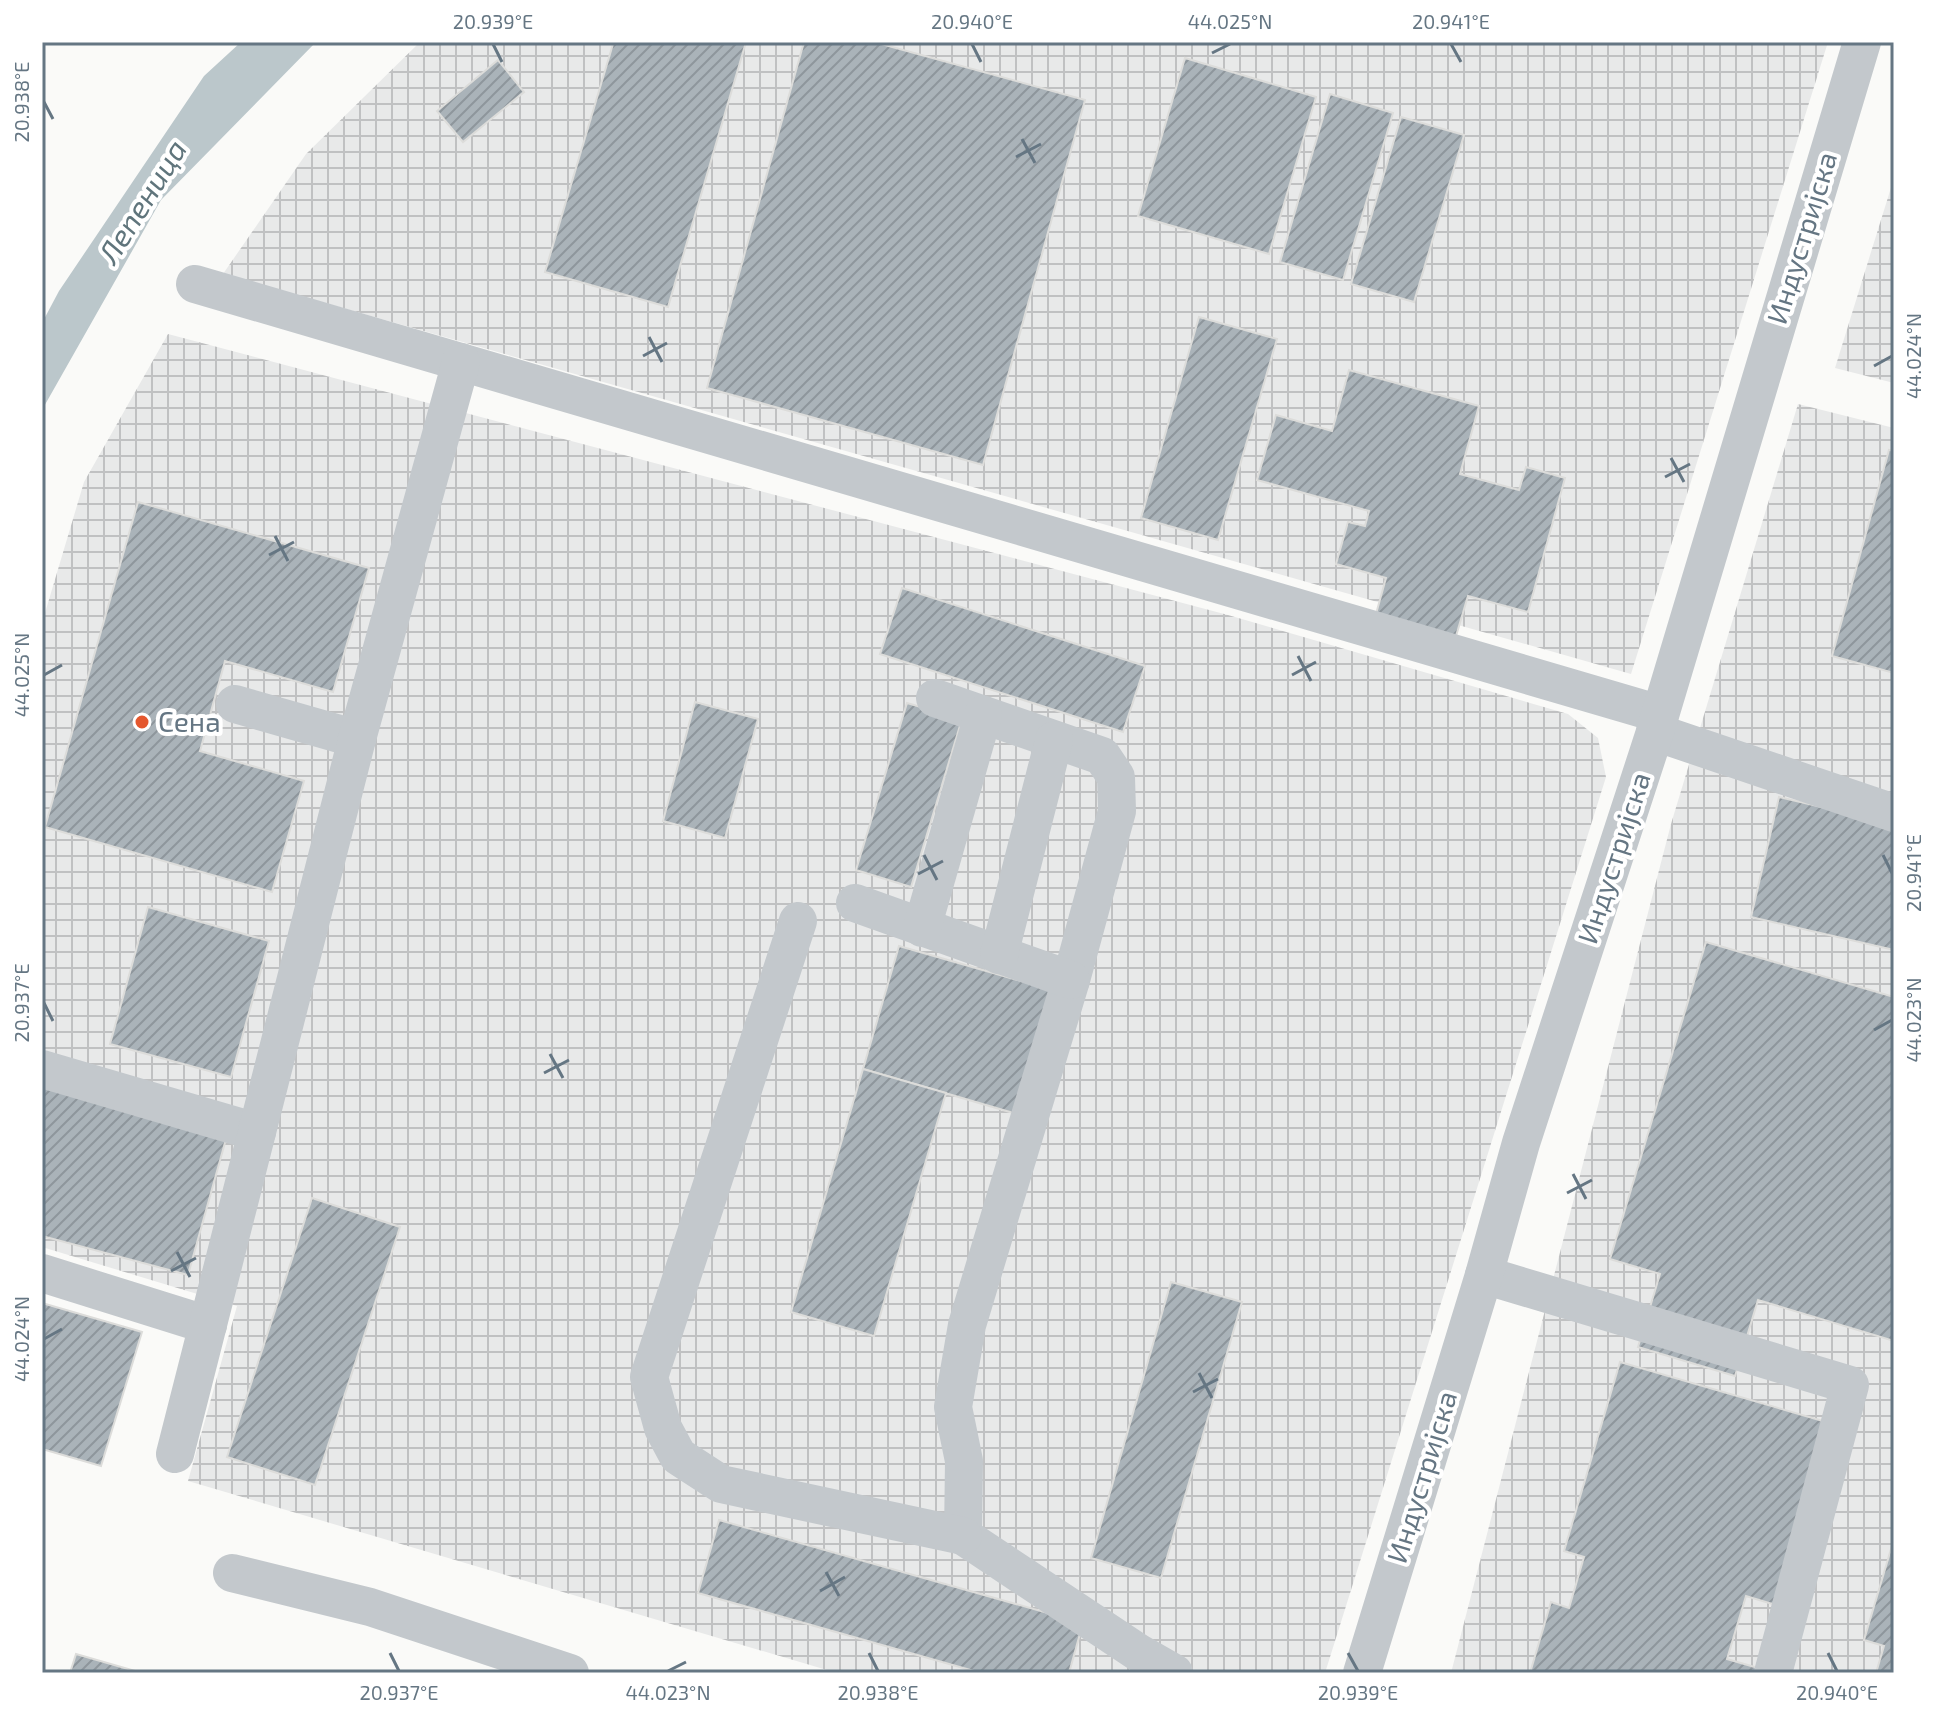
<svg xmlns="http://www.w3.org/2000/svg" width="1936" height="1715" viewBox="0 0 1936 1715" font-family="'Exo 2',sans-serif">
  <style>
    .industrial { fill: url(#industrial-grid) }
    .water { fill: #bbc7cb }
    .building { fill: url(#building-hatch); stroke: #dcdcda; stroke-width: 2 }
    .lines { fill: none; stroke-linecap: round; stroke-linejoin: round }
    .minor { stroke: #c3c8cc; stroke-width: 38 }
    .ticks { fill: none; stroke: #657683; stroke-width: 3 }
    .poi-dot { fill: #e4572e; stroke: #fff; stroke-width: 3 }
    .labels { text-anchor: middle; stroke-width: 8; stroke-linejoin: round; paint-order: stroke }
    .street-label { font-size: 28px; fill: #657683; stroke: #fff }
    .poi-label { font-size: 28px; fill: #657683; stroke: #fff; text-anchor: start }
    .water-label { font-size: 30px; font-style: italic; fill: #60757c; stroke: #fff }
    .neatline { fill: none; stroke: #657683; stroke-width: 3 }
    .ticks-label { font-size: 20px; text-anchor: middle; fill: #657683 }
  </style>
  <defs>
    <pattern id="industrial-grid" width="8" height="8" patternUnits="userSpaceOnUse" patternTransform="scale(2)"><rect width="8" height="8" fill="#e8e9e9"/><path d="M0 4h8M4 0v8" fill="none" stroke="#c0c1c2"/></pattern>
    <pattern id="building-hatch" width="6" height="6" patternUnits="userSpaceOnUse" patternTransform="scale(2)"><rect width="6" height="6" fill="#aab3b9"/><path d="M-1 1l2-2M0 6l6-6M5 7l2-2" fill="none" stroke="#8e969c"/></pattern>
  </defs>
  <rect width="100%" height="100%" fill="#fafaf8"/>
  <g class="industrial">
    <path d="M420,42h1408l-197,632 -1408,-400 83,-120z"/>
    <path d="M1894,178v205l-59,-15z"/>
    <path d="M168,334l1060,281 340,99 30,24 8,39 -281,896h-488l-649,-192 49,-175 -195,-59v-624l42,-141z"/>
    <path d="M1798,404l96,24v1245h-443l220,-849z"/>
  </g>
  <path class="water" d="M241,42h75l-155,158 -119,210v-87l17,-32 145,-215z"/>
  <g class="building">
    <path d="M605,42h141l-78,265 -123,-35 68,-228z"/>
    <path d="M804,42h70l211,58 -102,365 -276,-77z"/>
    <path d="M1185,58l131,39 -47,157 -131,-38z"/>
    <path d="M498,60l26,32 -61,50 -26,-31z"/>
    <path d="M1330,94l63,19 -50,167 -63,-18z"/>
    <path d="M1401,117l63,18 -50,167 -63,-18z"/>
    <path d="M1199,317l78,22 -59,201 -77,-22z"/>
    <path d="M1349,370l130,36 -19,68 59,16 7,-23 39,11 -37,134 -60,-16 -12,40 -80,-22 10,-36 -50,-14 12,-42 17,4 4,-15 -112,-31 19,-65 56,16z"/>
    <path d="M1889,450l5,1v222l-62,-17z"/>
    <path d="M138,502l231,66 -36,124 -108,-31 -25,90 104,30 -32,111 -227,-65z"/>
    <path d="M902,588l243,78 -22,66 -243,-78z"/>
    <path d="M695,702l63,17 -33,119 -62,-17z"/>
    <path d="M907,703l55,16 -51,168 -55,-17z"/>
    <path d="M1779,797l115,27v126l-143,-33z"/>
    <path d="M148,907l121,34 -38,136 -121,-33z"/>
    <path d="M1706,942l188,55v344l-136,-41 -23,76 -97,-29 22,-73 -50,-15z"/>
    <path d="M899,946l157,45 -36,124 -157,-46z"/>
    <path d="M863,1069l83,24 -72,243 -83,-24z"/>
    <path d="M42,1083l184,56 -38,136 -146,-39z"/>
    <path d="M312,1198l88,29 -85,258 -88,-28z"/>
    <path d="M1171,1282l71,20 -81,276 -70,-20z"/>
    <path d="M42,1303l100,29 -41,134 -59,-17z"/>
    <path d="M1620,1362l213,62 -54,182 -33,-10 -19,63 31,9 -2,5h-226l21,-71 18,6 15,-51 -20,-6z"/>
    <path d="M719,1520l364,103 -14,50h-88l-283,-80z"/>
    <path d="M1894,1539v134h-18l8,-27 -20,-6z"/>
    <path d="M76,1654l66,19h-72z"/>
  </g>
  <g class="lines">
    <g class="minor">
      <path d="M195,284l1465,430"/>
      <path d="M935,698l167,58 14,21 1,34 -46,169 -104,345 -14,82 11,54 -1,75 176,117 35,20"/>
      <path d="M235,704l122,35"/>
      <path d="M1655,732l239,81"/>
      <path d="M855,903l216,77"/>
      <path d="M798,921l-149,456 14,51 15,28 43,28 242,52"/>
      <path d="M922,928l61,-213"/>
      <path d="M999,955l55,-215"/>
      <path d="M42,1069l215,63"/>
      <path d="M42,1273l166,52"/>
      <path d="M1484,1275l366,110 -77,288"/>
      <path d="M175,1454l182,-715 104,-377"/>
      <path d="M232,1573l138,34 200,66"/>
      <path d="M1362,1673l122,-398 37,-132 134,-411 207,-690"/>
    </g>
  </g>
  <path class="ticks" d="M493,44l9,18M972,44l9,18M1451,44l10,18M1212,53l18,-9M44,102l9,17M1022,139l13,24M1016,157l25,-13M649,337l13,25M643,356l24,-13M1874,366l18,-10M1671,458l13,24M1665,477l25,-13M275,536l13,25M269,555l25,-13M1298,656l13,25M44,675l18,-10M1292,675l24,-13M924,855l13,25M1883,855l9,18M918,874l25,-13M44,1003l9,18M1874,1030l18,-10M550,1054l13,24M544,1073l25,-13M1573,1174l13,25M1567,1193l25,-13M177,1252l13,25M171,1271l25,-13M44,1339l18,-10M1199,1373l13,25M1193,1392l25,-13M826,1572l13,24M820,1591l25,-14M390,1653l9,18M869,1653l9,18M1348,1653l10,18M1828,1653l9,18M668,1671l18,-9"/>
  <circle class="poi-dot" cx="142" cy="722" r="8"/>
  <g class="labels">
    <g class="street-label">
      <text transform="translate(1802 238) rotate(-73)" y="10">Индустријска</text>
      <text transform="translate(1614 858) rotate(-72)" y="10">Индустријска</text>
      <text transform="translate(1422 1477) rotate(-73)" y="10">Индустријска</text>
    </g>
    <g class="poi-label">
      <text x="158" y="732">Сена</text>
    </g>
    <g class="water-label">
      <text transform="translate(143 202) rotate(-58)" y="10">Лепеница</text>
    </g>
  </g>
  <rect width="1936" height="1715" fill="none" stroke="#ffffff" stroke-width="88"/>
  <rect x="44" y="44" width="1848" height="1627" class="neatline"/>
  <g class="ticks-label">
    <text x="493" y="29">20.939°E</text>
    <text x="972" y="29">20.940°E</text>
    <text x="1230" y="29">44.025°N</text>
    <text x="1451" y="29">20.941°E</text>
    <text transform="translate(22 102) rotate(-90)" y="7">20.938°E</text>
    <text transform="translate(1914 356) rotate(-90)" y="7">44.024°N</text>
    <text transform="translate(22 675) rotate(-90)" y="7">44.025°N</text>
    <text transform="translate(1914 873) rotate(-90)" y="7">20.941°E</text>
    <text transform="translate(22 1003) rotate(-90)" y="7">20.937°E</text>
    <text transform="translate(1914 1020) rotate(-90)" y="7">44.023°N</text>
    <text transform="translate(22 1339) rotate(-90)" y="7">44.024°N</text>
    <text x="399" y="1700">20.937°E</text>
    <text x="668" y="1700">44.023°N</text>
    <text x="878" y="1700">20.938°E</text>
    <text x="1358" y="1700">20.939°E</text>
    <text x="1837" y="1700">20.940°E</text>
  </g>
</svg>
